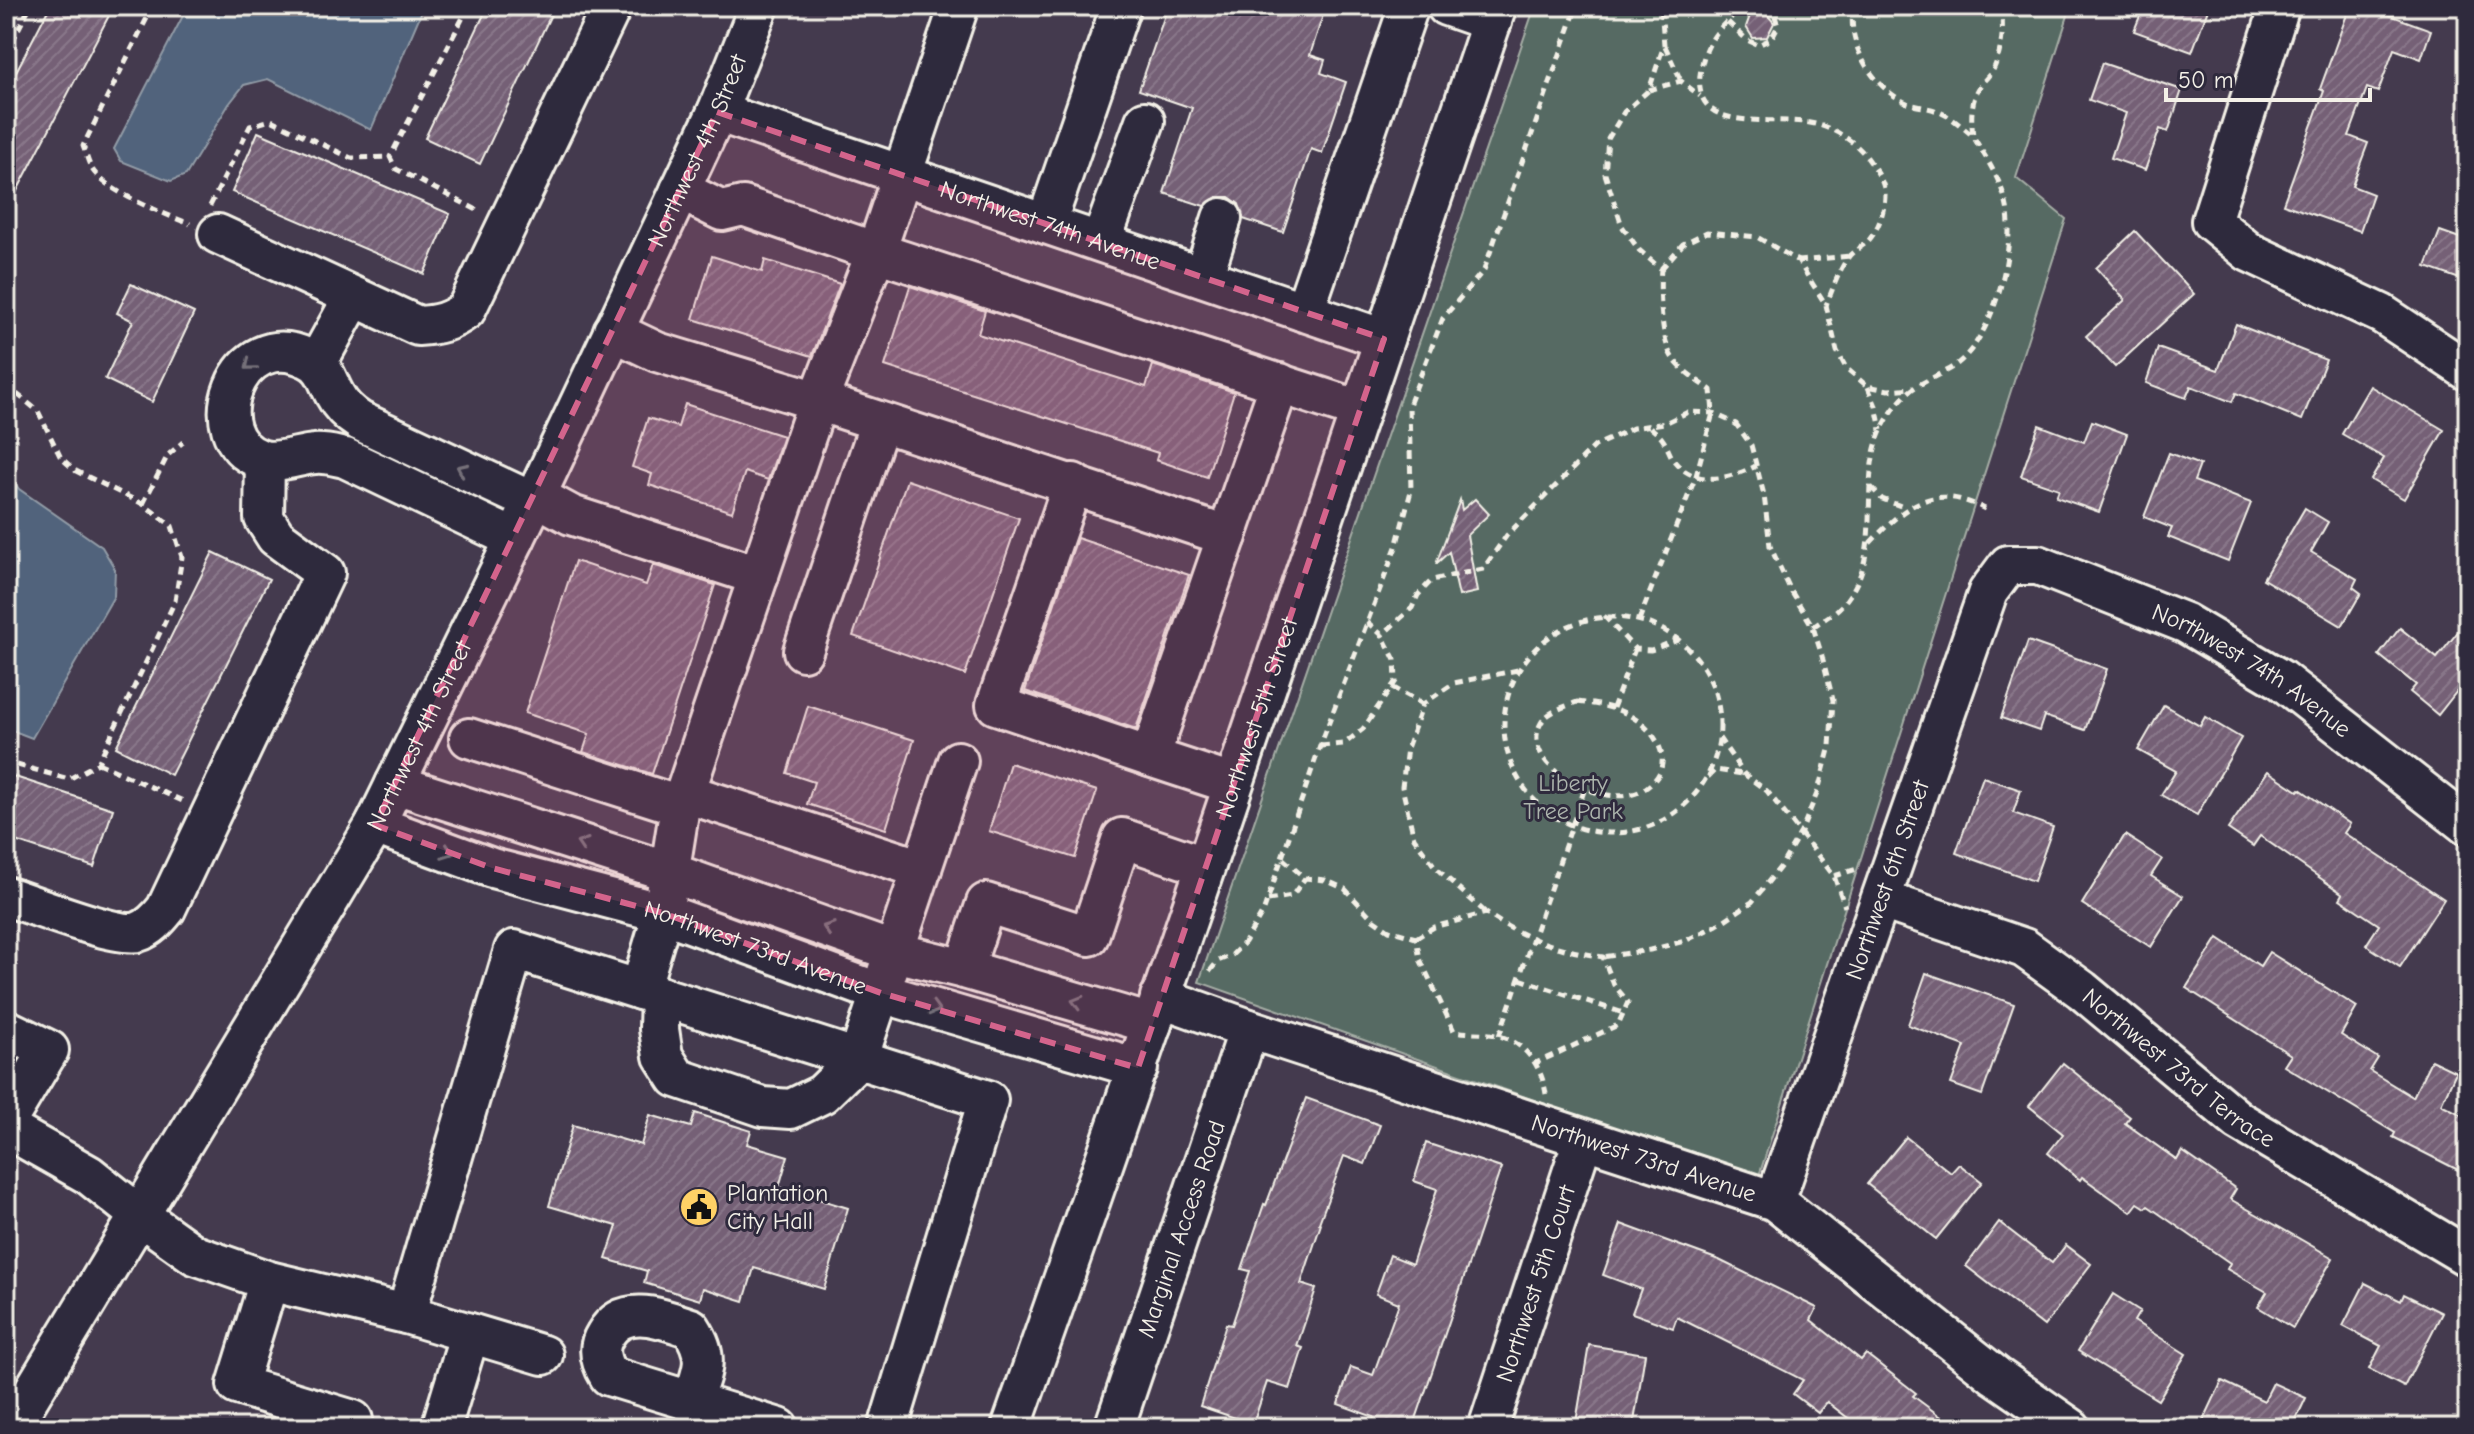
<svg xmlns="http://www.w3.org/2000/svg" width="2474" height="1434" viewBox="0 0 2474 1434" font-family="'Comic Neue',sans-serif">
  <style>
    .park { fill: #576b64; stroke: #a6aea6; stroke-width: 2 }
    .water { fill: #51637c; stroke: #929ca7; stroke-width: 2 }
    .building { fill: url(#building-hatch); stroke: #f4f1e8; stroke-width: 2 }
    .lines { fill: none; stroke-linecap: round; stroke-linejoin: round }
    .minor-casing { stroke: #f4f1e8; stroke-width: 44 }
    .path { stroke: #f4f1e8; stroke-width: 5; stroke-dasharray: 8 6; stroke-linecap: butt }
    .minor { stroke: #2f2a3d; stroke-width: 38 }
    .oneway { stroke: #747079 }
    .marked { fill: #d4648c; fill-opacity: 0.2; stroke: #d4648c; stroke-width: 6; stroke-dasharray: 16 10; stroke-linejoin: round }
    .labels { text-anchor: middle; stroke-width: 6; stroke-linejoin: round; paint-order: stroke }
    .street-label { font-size: 24px; fill: #f4f1e8; stroke: #2f2a3d }
    .park-label { font-size: 24px; fill: #adb5ad; stroke: #2f2a3d }
    .poi-label { font-size: 24px; fill: #f4f1e8; stroke: #2f2a3d; text-anchor: start }
  </style>
  <defs>
    <pattern id="building-hatch" width="6" height="6" patternUnits="userSpaceOnUse" patternTransform="scale(2)"><rect width="6" height="6" fill="#756076"/><path d="M-1 1l2-2M0 6l6-6M5 7l2-2" fill="none" stroke="#89778a"/></pattern>
  </defs>
  <rect width="100%" height="100%" fill="#443a4e"/>
  <filter id="ink" filterUnits="userSpaceOnUse"><feTurbulence type="fractalNoise" baseFrequency=".0125" numOctaves="2"/><feDisplacementMap in="SourceGraphic" scale="16" xChannelSelector="R" yChannelSelector="G"/><feConvolveMatrix kernelMatrix="1 2 1 2 8 2 1 2 1" color-interpolation-filters="sRGB"/></filter>
  <g filter="url(#ink)">
    <path class="park" d="M1535,6h536l-55,172 50,41 -308,960 -559,-197z"/>
    <g class="water">
      <path d="M188,6h236l-53,124 -103,-51 -24,6 -15,19 -43,71 -15,6 -50,-20 -7,-12z"/>
      <path d="M6,471l13,18 83,58 13,22 -1,27 -82,142 -26,-10z"/>
    </g>
    <g class="building">
      <path d="M50,6h64l-108,206v-121z"/>
      <path d="M488,6h67l-75,158 -55,-26z"/>
      <path d="M1168,6h128l27,9 -13,40 15,5 -4,13 25,9 -24,71 -11,-4 -28,83 -40,-13 -4,-15 -10,-7h-12l-13,9 -40,-13 28,-85 -53,-18z"/>
      <path d="M2144,6h65l-17,46 -58,-21z"/>
      <path d="M2350,6h15l66,24 -10,29 -27,-10 -16,43 -11,-4 -18,48 19,7 -16,43 21,8 -13,37 -77,-27 41,-113 -4,-2z"/>
      <path d="M1751,13h15l8,10 -7,14 -14,1 -7,-11z"/>
      <path d="M2102,63l80,27 -14,42 -8,-3 -15,41 -34,-12 15,-45 -37,-13z"/>
      <path d="M258,132l192,82 -26,60 -192,-82z"/>
      <path d="M2135,231l59,63 -79,73 -29,-31 39,-36 -29,-32z"/>
      <path d="M2440,231l28,10v41l-42,-15z"/>
      <path d="M712,256l50,16 3,-12 75,24 -28,72 -119,-37z"/>
      <path d="M131,284l63,29 -42,89 -47,-23 28,-58 -16,-8z"/>
      <path d="M910,286l75,25 -7,23 168,53 7,-22 81,27 -27,85 -51,-17 2,-7 -273,-87z"/>
      <path d="M2236,324l90,36 -24,60 -66,-27 -4,9 -41,-16 -5,12 -40,-15 12,-35 60,22z"/>
      <path d="M2370,386l74,44 -40,69 -33,-19 13,-22 -42,-24z"/>
      <path d="M685,404l98,32 -15,44 -23,-8 -13,40 -83,-27 3,-11 -20,-7 16,-49 30,9z"/>
      <path d="M2092,421l35,13 -28,78 -43,-15 3,-8 -38,-13 18,-51 45,17z"/>
      <path d="M2169,453l31,12 -6,16 57,22 -23,58 -60,-24 4,-9 -28,-11z"/>
      <path d="M907,480l112,38 -54,157 -112,-39z"/>
      <path d="M1475,499l14,15 -22,21 10,57 -18,4 -10,-44 -13,12 24,-64 2,10z"/>
      <path d="M2305,508l23,14 -17,30 46,27 -4,8 8,6 -19,33 -79,-47z"/>
      <path d="M1077,538l112,37 -53,154 -111,-38z"/>
      <path d="M213,552l56,27 -98,196 -55,-28z"/>
      <path d="M575,561l71,24 7,-20 62,20 -63,189 -69,-22 6,-18 -64,-21z"/>
      <path d="M2468,619v58l-30,38 -28,-23 6,-7 -37,-30 21,-27 37,30z"/>
      <path d="M2028,641l79,28 -22,61 -41,-14 -5,15 -38,-13z"/>
      <path d="M2164,705l36,21 5,-9 36,21 -44,77 -36,-20 15,-24 -38,-21z"/>
      <path d="M808,706l106,34 -28,89 -79,-25 7,-22 -27,-9z"/>
      <path d="M1010,763l87,28 -22,67 -86,-27z"/>
      <path d="M2268,771l30,20 2,-2 50,35 -6,9 100,66 -44,68 -34,-22 13,-20 -39,-26 3,-5 -83,-58 -7,10 -25,-17z"/>
      <path d="M6,774l107,35 -19,58 -88,-29z"/>
      <path d="M1983,777l38,13 -8,23 40,14 -19,54 -78,-28z"/>
      <path d="M2125,835l37,24 -11,17 32,20 -32,51 -69,-43z"/>
      <path d="M2218,938l42,28 9,-14 88,55 -16,28 37,23 -8,13 43,26 18,-37 25,12 -15,32 27,14v57l-75,-38 2,-4 -111,-67 7,-11 -105,-67z"/>
      <path d="M1926,973l88,31 -32,91 -31,-11 14,-38 -57,-21z"/>
      <path d="M2063,1063l67,54 -5,6 52,37 5,-9 54,38 -6,10 103,59 -40,70 -35,-21 9,-15 -40,-23 3,-6 -82,-57 -2,2 -8,-5 -7,9 -49,-35 -2,3 -32,-27 15,-19 -34,-28z"/>
      <path d="M1306,1098l74,27 -15,39 -21,-8 -25,67 2,1 -20,60 15,5 -19,57 6,2 -13,41 -23,-7 -14,42 -53,-18 26,-82 6,1 18,-54 -8,-2 22,-65 2,1z"/>
      <path d="M695,1113l56,18 -4,13 41,12 -9,31 69,21 -24,81 -70,-21 -10,33 -41,-13 -3,12 -56,-17 3,-12 -41,-12 11,-33 -68,-20 24,-81 68,20 9,-30 41,12z"/>
      <path d="M1906,1137l45,36 8,-9 23,18 -46,57 -69,-55z"/>
      <path d="M1426,1143l75,25 -88,260h-43l4,-11 -36,-13 13,-37 22,8 26,-72 -23,-9 14,-39 22,9 25,-75 -23,-8z"/>
      <path d="M1999,1222l53,41 14,-18 25,19 -47,62 -78,-60z"/>
      <path d="M1621,1224l98,36 98,48 -6,12 50,40 5,-6 50,39 -3,3 43,32h-95l-34,-26 -9,11 -25,-19 10,-14 -126,-63 -4,11 -41,-15 9,-24 -38,-14z"/>
      <path d="M2365,1283l36,18 3,-7 38,19 -38,74 -35,-18 12,-23 -38,-20z"/>
      <path d="M2113,1294l27,17 -6,10 52,33 -28,46 -80,-49z"/>
      <path d="M1589,1345l56,9 -12,74h-58z"/>
      <path d="M2222,1381l42,20 9,-18 33,15 -14,30h-92z"/>
    </g>
    <g class="lines">
      <defs>
        <g id="minor">
          <path d="M1446,6l46,16"/>
          <path d="M2280,6l-69,215 38,31 133,62 86,57"/>
          <path id="s1" d="M717,112l667,227"/>
          <path d="M680,190l42,21 21,-5 133,46 484,158"/>
          <path d="M1046,224l75,-218"/>
          <path d="M218,234l200,92c20,-1 32,-4 48,-16l146,-304"/>
          <path d="M1101,242l44,-121"/>
          <path d="M1203,277l19,-59"/>
          <path d="M1304,312l105,-306"/>
          <path d="M613,331l44,21 161,49 58,-149 83,-246"/>
          <path d="M317,363l36,-65"/>
          <path d="M1073,483l-77,222 154,52 130,-374"/>
          <path d="M536,496l35,19 188,61"/>
          <path d="M515,539l-170,-81c-10,-2 -20,-5 -30,-4 -16,1 -40,11 -55,5 -62,-22 -24,-135 47,-101 18,8 19,21 28,37 6,12 14,19 25,26l173,81"/>
          <path d="M803,651l77,-229"/>
          <path d="M469,738l211,68"/>
          <path d="M1150,757l82,27"/>
          <path d="M395,784l274,88 226,80 69,17 188,55"/>
          <path d="M685,793l133,-392 409,135"/>
          <path id="s2" d="M375,825l117,43 171,45 218,80 257,75"/>
          <path d="M6,896c25,8 111,42 132,36 12,-4 20,-13 28,-23l159,-336 -49,-36 -12,-19 1,-57"/>
          <path id="s3" d="M1882,900l142,48 58,42 157,131 229,136"/>
          <path d="M964,969l22,-66 103,33 33,-98 82,28"/>
          <path d="M640,990l23,-77 17,-107 5,-13 237,76"/>
          <path d="M660,996l-1,33 4,27 14,22 86,29 28,2 31,-15 36,-35 100,-298"/>
          <path id="s4" d="M1160,997l89,32 526,172 221,175 75,52"/>
          <path d="M6,1029l43,21 -43,72"/>
          <path d="M6,1128l83,47 50,40 56,40 74,26 137,33 137,41"/>
          <path id="s5" d="M1775,1201l213,-609 20,-27h30l147,58 95,56 188,147"/>
          <path d="M269,1281l-32,104 116,35 -3,8"/>
          <path d="M406,1314l108,-364 474,150 -100,328"/>
          <path d="M692,1401c11,-32 18,-43 -1,-73 -28,-9 -67,-26 -86,7 -9,14 -4,28 4,41l170,52"/>
          <path id="s6" d="M11,1428l364,-603 161,-329 181,-384 42,-106"/>
          <path d="M441,1428l29,-95"/>
          <path id="s7" d="M1011,1428c167,-472 325,-948 486,-1422"/>
          <path id="s8" d="M1114,1428l135,-399"/>
          <path id="s9" d="M1488,1428l95,-288"/>
        </g>
      </defs>
      <use href="#minor" class="minor-casing"/>
      <g class="path">
        <path d="M153,6l-70,140c3,7 5,17 9,23 14,23 73,45 98,55"/>
        <path d="M469,6l-79,151 6,12 85,43"/>
        <path d="M1749,6c-22,11 -40,31 -46,54 -20,74 54,57 100,62 23,2 48,15 63,34 8,11 18,24 19,38 0,16 -6,34 -16,46 -5,6 -13,9 -19,15 -11,14 -17,34 -24,50"/>
        <path d="M1823,6l29,5"/>
        <path d="M1854,6c-9,37 19,82 53,97 10,4 21,4 30,8 14,5 25,16 36,25 -2,-18 -3,-35 8,-51 3,-5 9,-10 12,-15 9,-18 12,-45 7,-64"/>
        <path d="M1728,22l19,18 11,5 13,-6 7,-13 -6,-20"/>
        <path d="M1665,46l16,35"/>
        <path d="M6,54l24,-48"/>
        <path d="M1649,90l32,-9 19,15"/>
        <path d="M210,206l40,-80 21,-6 80,38 39,-1"/>
        <path d="M1798,261l52,-5"/>
        <path d="M1661,269l22,-25 24,-12 50,5 41,24 28,44 11,46 9,17 21,18 21,4 25,-2"/>
        <path d="M6,385l32,26 23,47 15,13 67,33 29,22 10,31 -7,44 -77,162 -29,16 -63,-17"/>
        <path d="M1868,387l8,19 5,24"/>
        <path d="M1650,427c4,4 10,8 13,13 5,7 7,16 12,22 22,26 56,16 81,4"/>
        <path d="M1871,487l11,12 24,9"/>
        <path d="M143,504l25,-49 15,-13"/>
        <path d="M1870,543c36,-38 62,-61 115,-34"/>
        <path d="M1604,616l31,33 16,1 27,-10"/>
        <circle cx="1612" cy="725" r="108"/>
        <path d="M1639,620l57,-144 17,-63 -2,-23c-14,-10 -29,-19 -39,-33 -11,-17 -13,-68 -11,-88l-22,-19 -17,-24 -17,-52 3,-35 16,-27 25,-22 15,-45 -3,-39"/>
        <path d="M1367,622l15,13 30,-27 6,-13 14,-15 51,-11 24,-34 88,-89 38,-18 32,-5 23,-11 25,1 23,11 15,21 13,50 6,51 21,45 22,36 9,29 11,44 -3,46 -12,45 -17,41 -20,34 -29,36 -35,23 -32,16 -35,9 -47,7"/>
        <path d="M1813,627c9,-7 21,-13 29,-22 45,-51 14,-117 39,-174 6,-14 21,-35 33,-43 14,-9 30,-15 43,-24 36,-28 57,-108 51,-151 -4,-29 -21,-53 -35,-77"/>
        <path d="M1392,687l31,17"/>
        <path d="M1577,702c17,2 33,4 48,11 33,16 56,55 16,78 -37,20 -124,-26 -100,-68 7,-12 24,-16 36,-21z"/>
        <path d="M1613,708l22,-59"/>
        <path d="M1719,738l25,36 23,17 67,85 11,31"/>
        <path d="M1321,746l23,-2 19,-15 33,-48 -1,-21 -13,-25"/>
        <path d="M98,763l87,39"/>
        <path d="M1708,777l7,-7 28,4"/>
        <path d="M1283,859l22,19 20,2 20,9 28,30 16,11 27,8 4,21 34,72c15,3 32,1 46,5 27,8 42,32 46,58"/>
        <path d="M1834,876l26,-8"/>
        <path d="M1268,900l24,-4 13,-18"/>
        <path d="M1485,912l-49,-44 -22,-30 -12,-51 5,-39 16,-44 31,-21 64,-13"/>
        <path d="M1416,938l18,-11 52,-14c35,25 74,37 117,44l11,28 14,17 -10,23 -82,38"/>
        <path d="M1210,971l8,-10 14,-6 13,-13 19,-32 56,-164 76,-199 15,-56 -2,-86 34,-87 41,-48 93,-264"/>
        <path d="M1520,979l103,34"/>
        <path d="M1499,1036l85,-245"/>
      </g>
      <use href="#minor" class="minor"/>
    </g>
    <defs><path id="oneway-chevron" d="M-2-3.5L2.5 0L-2 3.5" fill="none" stroke-width="1.6" stroke-linecap="round" stroke-linejoin="round" transform="scale(2)"/></defs>
    <g class="oneway">
      <use href="#oneway-chevron" transform="translate(250 365) rotate(140)"/>
      <use href="#oneway-chevron" transform="translate(462 469) rotate(-155)"/>
      <use href="#oneway-chevron" transform="translate(582 844) rotate(-162)"/>
      <use href="#oneway-chevron" transform="translate(448 852) rotate(20)"/>
      <use href="#oneway-chevron" transform="translate(828 928) rotate(-161)"/>
      <use href="#oneway-chevron" transform="translate(1077 1002) rotate(-164)"/>
      <use href="#oneway-chevron" transform="translate(935 1009) rotate(16)"/>
    </g>
  </g>
  <path class="marked" d="M717,112l667,227 -246,729 -257,-75 -218,-80 -171,-45 -117,-43z"/>
  <defs>
    <symbol id="civic-disc" viewBox="-11 -11 22 22"><circle r="9.5" fill="#ffd166" stroke="#2f2a3d"/><path d="M-.6-6.5H3V-4.5H.6V-3L4-1V1h2V6H-6V1h2V-1L-.6-3ZM-1.2 2.5V6h2.4V2.5Z" fill="#111"/></symbol>
  </defs>
  <g fill-rule="evenodd">
    <use href="#civic-disc" x="677" y="1185" width="44" height="44"/>
  </g>
  <g class="labels">
    <g class="street-label">
      <text dy="8" stroke="none"><textPath href="#s6" startOffset="1452">Northwest 4th Street</textPath></text>
      <text dy="8" stroke="none"><textPath href="#s1" startOffset="352">Northwest 74th Avenue</textPath></text>
      <text dy="8" stroke="none"><textPath href="#s5" startOffset="948">Northwest 74th Avenue</textPath></text>
      <text dy="8" stroke="none"><textPath href="#s7" startOffset="752">Northwest 5th Street</textPath></text>
      <text dy="8" stroke="none"><textPath href="#s6" startOffset="804">Northwest 4th Street</textPath></text>
      <text dy="8" stroke="none"><textPath href="#s5" startOffset="340">Northwest 6th Street</textPath></text>
      <text dy="8" stroke="none"><textPath href="#s2" startOffset="400">Northwest 73rd Avenue</textPath></text>
      <text dy="8" stroke="none"><textPath href="#s3" startOffset="346">Northwest 73rd Terrace</textPath></text>
      <text dy="8" stroke="none"><textPath href="#s4" startOffset="510">Northwest 73rd Avenue</textPath></text>
      <text dy="8" stroke="none"><textPath href="#s8" startOffset="210">Marginal Access Road</textPath></text>
      <text dy="8" stroke="none"><textPath href="#s9" startOffset="152">Northwest 5th Court</textPath></text>
    </g>
    <g class="park-label">
      <text x="1573" y="791">Liberty<tspan x="1573" dy="28">Tree Park</tspan></text>
    </g>
    <g class="poi-label">
      <text x="727" y="1201">Plantation<tspan x="727" dy="28">City Hall</tspan></text>
    </g>
  </g>
  <rect width="2474" height="1434" fill="none" stroke="#2f2a3d" stroke-width="32"/>
  <rect x="16" y="16" width="2442" height="1402" fill="none" stroke="#f4f1e8" stroke-width="3" filter="url(#ink)"/>
  <path d="M2166 88v12h204v-12" fill="none" stroke="#f4f1e8" stroke-width="4"/>
  <text x="2178" y="88" font-size="24" fill="#f4f1e8" stroke="#2f2a3d" stroke-width="6" paint-order="stroke">50 m</text>
</svg>
